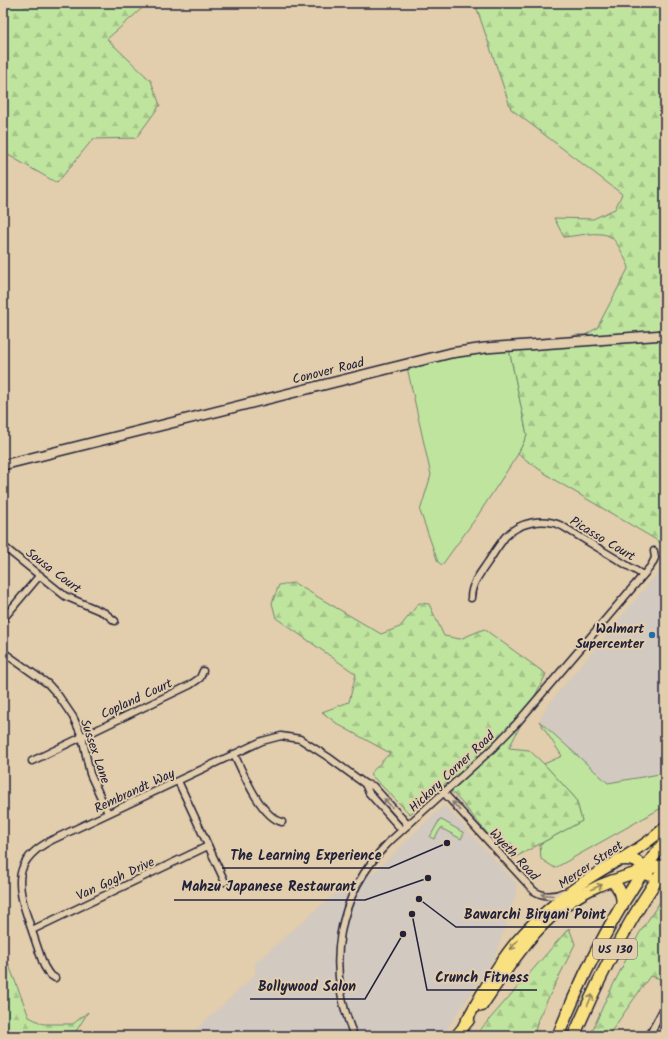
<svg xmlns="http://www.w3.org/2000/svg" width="668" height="1039" viewBox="0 0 668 1039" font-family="Kalam,sans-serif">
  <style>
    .built { fill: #d2c9c0 }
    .grass { fill: #bfe49e; stroke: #70836c }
    .forest { fill: url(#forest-firs); stroke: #70836c }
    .park { fill: url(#park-crowns); stroke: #70836c }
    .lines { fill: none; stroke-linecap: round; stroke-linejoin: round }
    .street-casing { stroke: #22223b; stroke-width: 9 }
    .secondary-casing { stroke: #22223b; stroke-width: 12 }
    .primary-casing { stroke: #22223b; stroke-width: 13 }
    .highway-casing { stroke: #22223b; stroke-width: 14 }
    .street { stroke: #e2cdac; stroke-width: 6 }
    .secondary { stroke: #e2cdac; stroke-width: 9 }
    .primary { stroke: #f9e181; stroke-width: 10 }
    .highway { stroke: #f9e181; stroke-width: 11 }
    .oneway { stroke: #827874 }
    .oneway2 { stroke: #8e825e }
    .poi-dot { fill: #1f6fb2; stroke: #e2cdac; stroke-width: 1.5 }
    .labels { text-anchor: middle; stroke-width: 4; stroke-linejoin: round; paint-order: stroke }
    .shield { fill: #e2cdac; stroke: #5c555d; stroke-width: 1 }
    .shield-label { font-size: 12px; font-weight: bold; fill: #22223b }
    .street-label { font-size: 13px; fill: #22223b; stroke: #e2cdac }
    .poi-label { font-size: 13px; font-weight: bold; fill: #22223b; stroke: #e2cdac; text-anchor: end }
    .leader { fill: none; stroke: #22223b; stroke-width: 1.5 }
    .callout-dot { fill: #22223b; stroke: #e2cdac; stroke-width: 1.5 }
    .callout-label { font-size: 14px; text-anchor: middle; font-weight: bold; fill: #22223b; stroke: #e2cdac; stroke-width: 4; stroke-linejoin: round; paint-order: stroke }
  </style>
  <defs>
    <pattern id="forest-firs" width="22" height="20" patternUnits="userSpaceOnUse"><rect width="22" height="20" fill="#bfe49e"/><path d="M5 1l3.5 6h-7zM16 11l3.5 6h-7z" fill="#a4c389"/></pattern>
    <pattern id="park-crowns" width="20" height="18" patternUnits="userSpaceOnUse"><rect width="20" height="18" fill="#bfe49e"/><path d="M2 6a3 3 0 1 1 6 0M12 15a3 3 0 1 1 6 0" fill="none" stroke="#a4c389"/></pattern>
  </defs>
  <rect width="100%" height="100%" fill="#e2cdac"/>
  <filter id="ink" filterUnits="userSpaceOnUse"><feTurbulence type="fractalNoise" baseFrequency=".025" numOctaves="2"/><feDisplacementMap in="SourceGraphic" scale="8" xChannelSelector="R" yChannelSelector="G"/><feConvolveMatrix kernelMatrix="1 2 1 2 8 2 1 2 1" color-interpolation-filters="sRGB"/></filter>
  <g filter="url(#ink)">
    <g class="built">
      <path d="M665,564v209l-57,10 -69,-62 8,-15z"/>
      <path d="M444,805l72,78v12l-20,59 -14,23 -36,53 -8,6h-249l66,-61v-12l91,-79 27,-11z"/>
    </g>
    <g class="grass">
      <path d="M509,349l18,86 -9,19 -42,64 -34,47 -4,-3 -18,-51 11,-36 -24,-108 64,-15z"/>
      <path d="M539,721l69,62 57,-10v33l-110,62 -14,-9 -1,-15 42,-23 -6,-22 -32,-35 18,-8z"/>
    </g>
    <g class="forest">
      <path d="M3,3h145l-41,36 44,42 9,24 -24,33 -43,1 -36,44 -54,-31z"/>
      <path d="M475,3h190v542l-112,-66 -35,-25 9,-19 -18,-86 64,-4 2,-10h10l12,-7 32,-61c-4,-8 -11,-25 -18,-30 -10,-7 -35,-1 -47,0l-10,-19 39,1 22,-10 7,-15 -111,-85z"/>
      <path d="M294,583l87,51 19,-7 19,-24 10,1 15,32 16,3 24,-10 62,45 -37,74 20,2 15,14 32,35 6,22 -70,38c-25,-22 -43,-51 -67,-74l-35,29 -40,-40 20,-21 -51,-28 -17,-13 27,-10 7,-28 -80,-56 -4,-15 7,-18z"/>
      <path d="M665,894v86l-15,-4 -42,60h-18l17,-39 32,-63z"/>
      <path d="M569,928l6,16 -37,75 -4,17h-59z"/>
      <path d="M3,950l26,67 14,7h30l15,-12 -15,24h-70z"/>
    </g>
    <path class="park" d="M440,819l24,14 -3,6 -20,-11 -7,11 -4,-2z"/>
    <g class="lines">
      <defs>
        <g id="street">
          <path d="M3,546l62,50 40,17 10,8"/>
          <path d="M471,598c0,-14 9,-24 17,-36 5,-8 11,-17 17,-25 14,-15 39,-20 57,-11l81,49"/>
          <path d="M3,619l37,-44"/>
          <path d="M3,652l45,32 10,11 15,22 9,19 8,38 18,39"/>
          <path d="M234,754c9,19 27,63 48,68"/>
          <path d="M32,761l158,-76 10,-7 3,-7"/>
          <path d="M178,781l47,101"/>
          <path d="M365,784l4,9 33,37"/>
          <path d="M444,793l90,98c10,6 20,6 30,1"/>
          <path d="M32,930l176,-84"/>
          <path d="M55,978l-6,-4 -5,-8c-5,-14 -10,-29 -15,-44 -13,-37 -17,-62 23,-82l210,-99 19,-5 19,3 28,18 37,27 8,2 35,39"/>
          <path d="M354,1036c-29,-69 -18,-140 35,-194l103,-93 25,-26 134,-157 4,-8 -1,-7"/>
          <path d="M649,1036l16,-30"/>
        </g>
        <path id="secondary" d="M3,465l448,-112 34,-5 180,-13"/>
        <g id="primary">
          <path d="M482,1006c32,-47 61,-95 114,-119 15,-7 33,-12 49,-17 7,-2 13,-3 20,-6"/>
          <path d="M464,1025c18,-31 35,-66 60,-92 17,-19 37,-35 58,-50 27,-19 60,-33 83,-56"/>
          <path d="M456,1036l13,-16"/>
        </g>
        <g id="highway">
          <path d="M618,860c18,-2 21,1 30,15"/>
          <path d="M612,881c8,7 11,14 10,25"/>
          <path d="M558,1036c27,-68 62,-136 107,-195"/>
          <path d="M574,1036c25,-59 54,-116 91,-168"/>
        </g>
      </defs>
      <use href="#street" class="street-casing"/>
      <use href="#secondary" class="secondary-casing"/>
      <use href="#primary" class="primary-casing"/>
      <use href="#highway" class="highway-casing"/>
      <use href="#street" class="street"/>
      <use href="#secondary" class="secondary"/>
      <use href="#primary" class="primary"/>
      <use href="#highway" class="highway"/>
    </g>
    <defs><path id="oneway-shaft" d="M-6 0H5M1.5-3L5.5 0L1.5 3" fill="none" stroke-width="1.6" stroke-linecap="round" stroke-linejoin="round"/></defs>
    <g class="oneway">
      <use href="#oneway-shaft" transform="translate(388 803) rotate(-132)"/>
      <use href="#oneway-shaft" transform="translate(456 806) rotate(-132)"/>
      <use href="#oneway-shaft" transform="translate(547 895) rotate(-175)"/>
    </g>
    <g class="oneway2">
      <use href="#oneway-shaft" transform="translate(597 887) rotate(-23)"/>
      <use href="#oneway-shaft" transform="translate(514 945) rotate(128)"/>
      <use href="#oneway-shaft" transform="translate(590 1000) rotate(-66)"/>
    </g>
  </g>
  <circle class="poi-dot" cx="652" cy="635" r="4"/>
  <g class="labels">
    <rect class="shield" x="593" y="939" width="44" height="20" rx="3"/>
    <g class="shield-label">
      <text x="615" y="953">US 130</text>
    </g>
    <g class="street-label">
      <text transform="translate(328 370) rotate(-14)" y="5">Conover Road</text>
      <text transform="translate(603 538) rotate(31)" y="5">Picasso Court</text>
      <text transform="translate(54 570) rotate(37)" y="5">Sousa Court</text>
      <text transform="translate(136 698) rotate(-25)" y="5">Copland Court</text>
      <text transform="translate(96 751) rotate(71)" y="5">Sussex Lane</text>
      <text transform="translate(451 771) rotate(-43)" y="5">Hickory Corner Road</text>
      <text transform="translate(134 790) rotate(-25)" y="5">Rembrandt Way</text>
      <text transform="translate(515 854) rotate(47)" y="5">Wyeth Road</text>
      <text transform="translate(590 864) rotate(-34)" y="5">Mercer Street</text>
      <text transform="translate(115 878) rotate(-25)" y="5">Van Gogh Drive</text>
    </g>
    <g class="poi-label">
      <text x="644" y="633">Walmart<tspan x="644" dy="15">Supercenter</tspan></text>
    </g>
  </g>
  <path class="leader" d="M447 843L389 868H222M428 878L365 900H174M419 899L456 927H614M412 914L427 990H537M403 934L365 999H250"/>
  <g class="callout-dot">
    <circle cx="447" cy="843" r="4"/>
    <circle cx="428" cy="878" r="4"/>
    <circle cx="419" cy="899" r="4"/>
    <circle cx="412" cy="914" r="4"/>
    <circle cx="403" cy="934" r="4"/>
  </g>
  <g class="callout-label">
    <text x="306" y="860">The Learning Experience</text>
    <text x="269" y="891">Mahzu Japanese Restaurant</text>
    <text x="535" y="919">Bawarchi Biryani Point</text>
    <text x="482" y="982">Crunch Fitness</text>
    <text x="307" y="991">Bollywood Salon</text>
  </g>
  <rect width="668" height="1039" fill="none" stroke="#e2cdac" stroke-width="16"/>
  <rect x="8" y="8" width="652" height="1023" fill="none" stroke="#22223b" stroke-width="1.5" filter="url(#ink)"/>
</svg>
